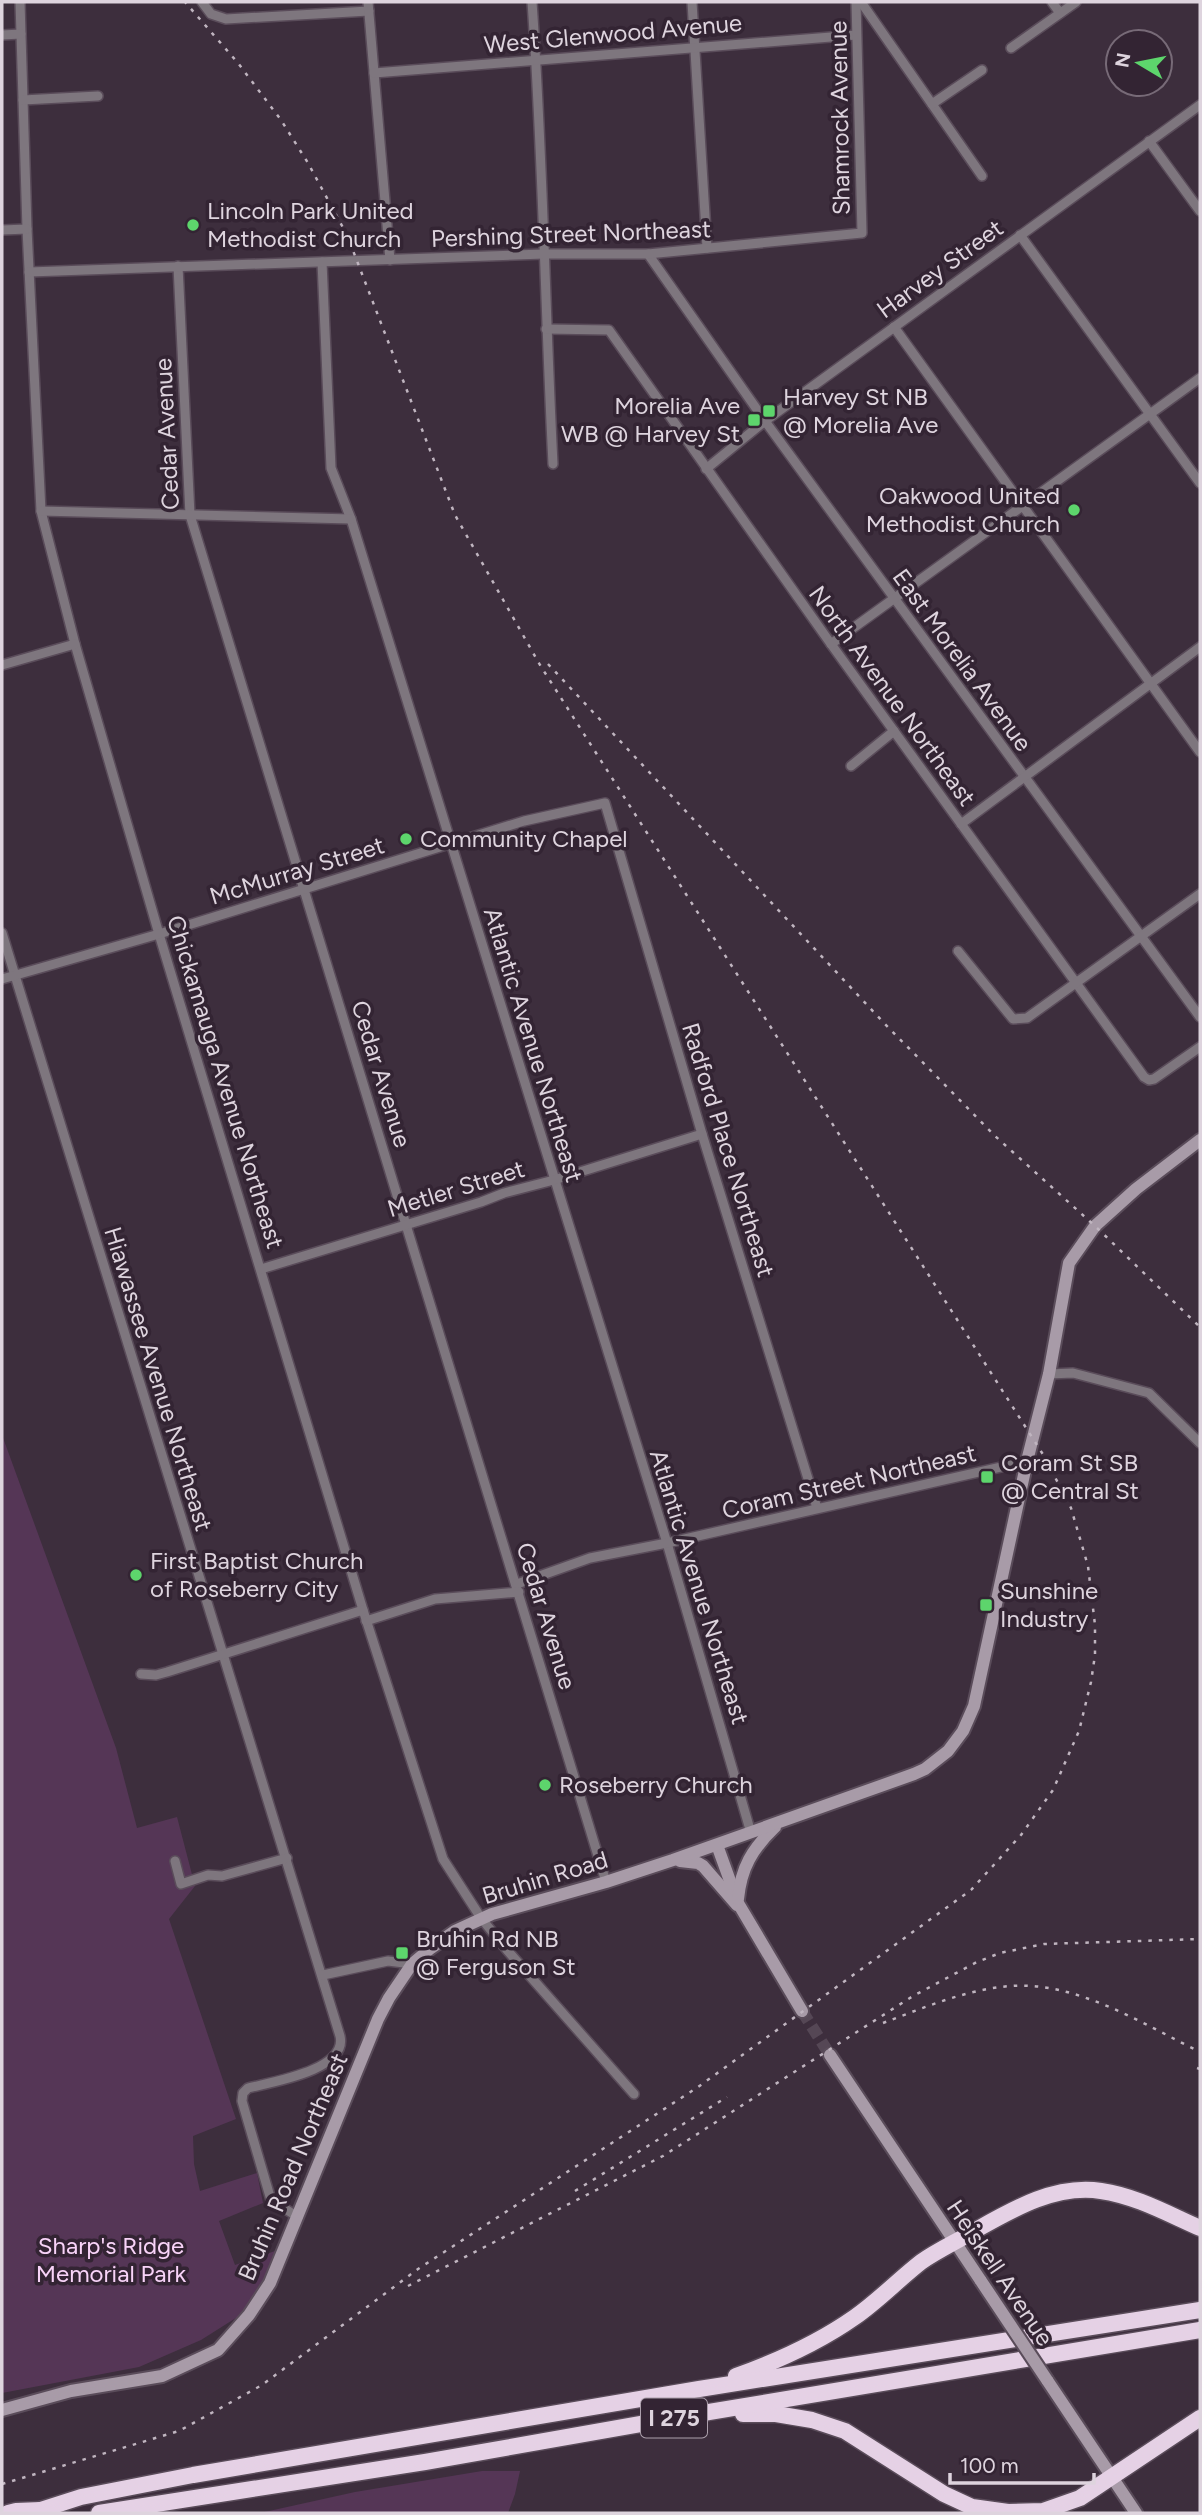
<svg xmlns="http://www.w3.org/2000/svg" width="1202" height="2515" viewBox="0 0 1202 2515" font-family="Figtree,sans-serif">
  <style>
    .green { fill: #553656 }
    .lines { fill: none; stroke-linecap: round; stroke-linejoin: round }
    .secondary-tunnel { stroke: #554755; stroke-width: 12; stroke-dasharray: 12 6; stroke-linecap: butt }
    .street-casing { stroke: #5a4c5a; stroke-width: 12 }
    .secondary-casing { stroke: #5a4c5a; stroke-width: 16 }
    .highway-casing { stroke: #5a4c5a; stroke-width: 19 }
    .street { stroke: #7e767e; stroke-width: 9 }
    .secondary { stroke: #a89ba8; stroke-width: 12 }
    .highway { stroke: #e5d1e5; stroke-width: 16 }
    .rail { stroke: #c0b5c0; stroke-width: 2.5; stroke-dasharray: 3.5 7; stroke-linecap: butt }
    .secondary-bridge-casing { stroke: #5a4c5a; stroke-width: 16; stroke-linecap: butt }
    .secondary-bridge { stroke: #a89ba8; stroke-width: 12 }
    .poi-dot { fill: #5dd56c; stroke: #332433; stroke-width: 2.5 }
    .labels { text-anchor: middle; stroke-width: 7; stroke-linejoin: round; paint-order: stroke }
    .shield { fill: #332433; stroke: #ab9fab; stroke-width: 2 }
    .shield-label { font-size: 23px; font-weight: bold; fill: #ded4de }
    .street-label { font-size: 24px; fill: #ded4de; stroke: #332433 }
    .poi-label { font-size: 24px; fill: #ded4de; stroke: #332433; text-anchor: start }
    .park-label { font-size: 24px; fill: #f8d3f8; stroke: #332433 }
  </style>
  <rect width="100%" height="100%" fill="#3d2e3d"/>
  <g class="green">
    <path d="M2,1435l114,313 21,80 40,-11 18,69 -26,33 67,200 -43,17 1,28 6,27 57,-18 6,30 -44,18 16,44 40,-14 -14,35 -22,30 -38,24 -62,27 -137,26z"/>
    <path d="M482,2471h38l-5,23 -7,19h-248l95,-21z"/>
  </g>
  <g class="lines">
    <path class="secondary-tunnel" d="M802,2011l28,44"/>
    <defs>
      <g id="street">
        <path d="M20,2l7,227 14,282 34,133 84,290 204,676 80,249 38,59 26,32 127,144"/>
        <path d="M202,2l9,12 15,5 143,-8"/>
        <path d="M368,2l22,258"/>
        <path d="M532,2c11,154 13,308 21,462"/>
        <path d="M692,2l15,246"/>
        <path d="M861,2l121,174"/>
        <path d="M1052,2l8,11"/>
        <path d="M2,35l19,-1"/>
        <path d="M1011,48l65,-46"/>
        <path d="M374,73l482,-38"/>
        <path d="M23,100l75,-4"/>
        <path d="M932,104l50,-34"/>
        <path d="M1149,141l51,70"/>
        <path d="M2,230l25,-1"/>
        <path d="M1020,235l180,248"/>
        <path d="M648,254l117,167 435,596"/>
        <path d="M322,262l9,206 20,51 316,1024 84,290"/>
        <path d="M178,266l12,249 416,1367"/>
        <path d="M29,272l515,-18h104l214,-21 -6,-231"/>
        <path d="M894,327l306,425"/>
        <path d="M546,329l63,1 222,314 313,433 5,3 5,-1 46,-32"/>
        <path d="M706,469l59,-48 435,-316"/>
        <path d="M41,511l310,8"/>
        <path d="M831,644l369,-266"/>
        <path d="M2,665l73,-21"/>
        <path d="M851,766l43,-35"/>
        <path d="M961,824l239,-177"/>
        <path d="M2,933l338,1103c8,34 -68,46 -92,52l-5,5 -1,8 29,99 27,17"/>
        <path d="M958,951l55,68 14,-1 173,-124"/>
        <path d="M2,979l157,-45 365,-113 81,-18 97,331 115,374"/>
        <path d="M261,1269l220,-67 23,-9 50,-13 148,-46"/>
        <path d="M1049,1374l24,-1 76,20 51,50"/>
        <path d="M517,1584l73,-26 77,-15 360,-82"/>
        <path d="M366,1621l69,-22 84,-7"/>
        <path d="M141,1674l15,1 11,-3 196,-62"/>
        <path d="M175,1861l6,23 27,-9 14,1 65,-18"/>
        <path d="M323,1975l65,-14 24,3"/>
      </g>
      <g id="secondary">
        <path d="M717,1845l21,58 64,108"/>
        <path d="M680,1861l18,2 5,3 34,39"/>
        <path d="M738,1899c3,-31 14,-50 37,-72"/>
        <path d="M830,2055l151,226"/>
        <path d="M1047,2380l89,133"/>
        <path d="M2,2410l69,-19 91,-15 56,-26 31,-35 21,-32 108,-264 11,-21 23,-34 19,-16 24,-17 37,-17 114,-32 67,-22 241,-86 11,-5 23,-18 15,-20 11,-25 53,-245 22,-87 20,-111 26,-37 41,-37 64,-49"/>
      </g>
      <g id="highway">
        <path d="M736,2376c42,-15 82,-33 119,-59 23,-16 43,-37 66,-55 17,-12 37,-21 55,-32 37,-21 80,-46 125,-39 35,5 67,23 99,37"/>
        <path d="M743,2414h33l36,6 33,11 99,63 28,13 36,5 35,-1 37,-13 120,-80"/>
        <path d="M8,2513l8,-2 25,-1"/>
        <path d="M31,2513l50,-16 112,-22 506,-86 501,-79"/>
        <path d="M99,2513l326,-51 278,-49 497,-83"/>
      </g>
    </defs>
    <use href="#street" class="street-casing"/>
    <use href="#secondary" class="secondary-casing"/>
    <use href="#highway" class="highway-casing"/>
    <use href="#street" class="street"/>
    <use href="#secondary" class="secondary"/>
    <use href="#highway" class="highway"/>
    <g class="rail">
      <path d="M548,664l336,359 111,113 100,90 105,101"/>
      <path d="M883,2023c40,-15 84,-34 128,-37 65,-5 132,38 189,66"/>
      <path d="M1197,2068l3,1"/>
      <path d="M575,2191l152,-94"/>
      <path d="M408,2286l255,-130 250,-160 64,-34 23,-9 44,-9 156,-5"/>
      <path d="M2,2484l177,-53 83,-46 156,-116 280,-182 273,-197 50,-55 32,-45 26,-59 12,-49 4,-27v-30l-7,-59 -17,-58 -27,-52 -504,-791 -85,-150 -108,-280 -39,-72 -27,-43 -43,-57 -53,-61"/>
    </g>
    <defs>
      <path id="secondary-bridge" d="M981,2281l66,99"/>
    </defs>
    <use href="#secondary-bridge" class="secondary-bridge-casing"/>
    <use href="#secondary-bridge" class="secondary-bridge"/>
  </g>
  <g class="poi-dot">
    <circle cx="193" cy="225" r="7"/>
    <rect x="762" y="404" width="14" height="14" rx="3.5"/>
    <rect x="747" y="413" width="14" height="14" rx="3.5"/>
    <circle cx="1074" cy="510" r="7"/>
    <circle cx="406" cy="839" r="7"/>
    <rect x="980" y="1470" width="14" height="14" rx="3.5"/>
    <circle cx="136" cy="1575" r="7"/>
    <rect x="979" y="1598" width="14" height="14" rx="3.5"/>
    <circle cx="545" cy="1785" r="7"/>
    <rect x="395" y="1946" width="14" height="14" rx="3.5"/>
  </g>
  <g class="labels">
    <rect class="shield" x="641" y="2398.5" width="66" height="39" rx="5"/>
    <g class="shield-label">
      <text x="674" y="2426">I 275</text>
    </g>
    <g class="street-label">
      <text transform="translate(613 34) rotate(-5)" y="8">West Glenwood Avenue</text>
      <text transform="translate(840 118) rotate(-91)" y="8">Shamrock Avenue</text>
      <text transform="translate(571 234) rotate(-2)" y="8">Pershing Street Northeast</text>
      <text transform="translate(940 269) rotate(-36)" y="8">Harvey Street</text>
      <text transform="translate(167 434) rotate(-93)" y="8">Cedar Avenue</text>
      <text transform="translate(962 660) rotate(54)" y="8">East Morelia Avenue</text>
      <text transform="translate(892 696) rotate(54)" y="8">North Avenue Northeast</text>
      <text transform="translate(297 871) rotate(-17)" y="8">McMurray Street</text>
      <text transform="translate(533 1045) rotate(73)" y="8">Atlantic Avenue Northeast</text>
      <text transform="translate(381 1074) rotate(73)" y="8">Cedar Avenue</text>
      <text transform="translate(225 1082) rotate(73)" y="8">Chickamauga Avenue Northeast</text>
      <text transform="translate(728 1150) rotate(73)" y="8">Radford Place Northeast</text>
      <text transform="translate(456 1189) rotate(-17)" y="8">Metler Street</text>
      <text transform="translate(158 1379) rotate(73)" y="8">Hiawassee Avenue Northeast</text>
      <text transform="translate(849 1482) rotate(-13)" y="8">Coram Street Northeast</text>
      <text transform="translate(699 1587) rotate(73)" y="8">Atlantic Avenue Northeast</text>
      <text transform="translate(546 1616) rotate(73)" y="8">Cedar Avenue</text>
      <text transform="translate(545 1878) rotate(-17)" y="8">Bruhin Road</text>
      <text transform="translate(293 2167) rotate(-67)" y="8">Bruhin Road Northeast</text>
      <text transform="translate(1000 2273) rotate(56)" y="8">Heiskell Avenue</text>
    </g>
    <g class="poi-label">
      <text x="207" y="219">Lincoln Park United<tspan x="207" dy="28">Methodist Church</tspan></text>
      <text x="783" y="405">Harvey St NB<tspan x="783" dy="28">@ Morelia Ave</tspan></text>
      <text x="740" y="414" text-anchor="end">Morelia Ave<tspan x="740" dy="28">WB @ Harvey St</tspan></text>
      <text x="1060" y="504" text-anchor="end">Oakwood United<tspan x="1060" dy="28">Methodist Church</tspan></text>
      <text x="420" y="847">Community Chapel</text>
      <text x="1001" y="1471">Coram St SB<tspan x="1001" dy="28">@ Central St</tspan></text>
      <text x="150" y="1569">First Baptist Church<tspan x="150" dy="28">of Roseberry City</tspan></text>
      <text x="1000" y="1599">Sunshine<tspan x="1000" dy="28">Industry</tspan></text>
      <text x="559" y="1793">Roseberry Church</text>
      <text x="416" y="1947">Bruhin Rd NB<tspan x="416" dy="28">@ Ferguson St</tspan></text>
    </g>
    <g class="park-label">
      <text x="111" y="2254">Sharp's Ridge<tspan x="111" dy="28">Memorial Park</tspan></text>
    </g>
  </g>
  <rect width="1202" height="2515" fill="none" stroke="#ded4de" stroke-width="7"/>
  <g transform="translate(1139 63) rotate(280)"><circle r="33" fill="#332433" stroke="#776a77" stroke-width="2"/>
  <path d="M0-5L12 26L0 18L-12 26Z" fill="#5dd56c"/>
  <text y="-10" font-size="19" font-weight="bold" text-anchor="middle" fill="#ded4de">N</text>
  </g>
  <path d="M950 2473v10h144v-10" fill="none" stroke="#ded4de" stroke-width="3.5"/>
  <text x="960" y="2473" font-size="21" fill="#ded4de" stroke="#332433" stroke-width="5" paint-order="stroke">100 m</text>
</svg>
